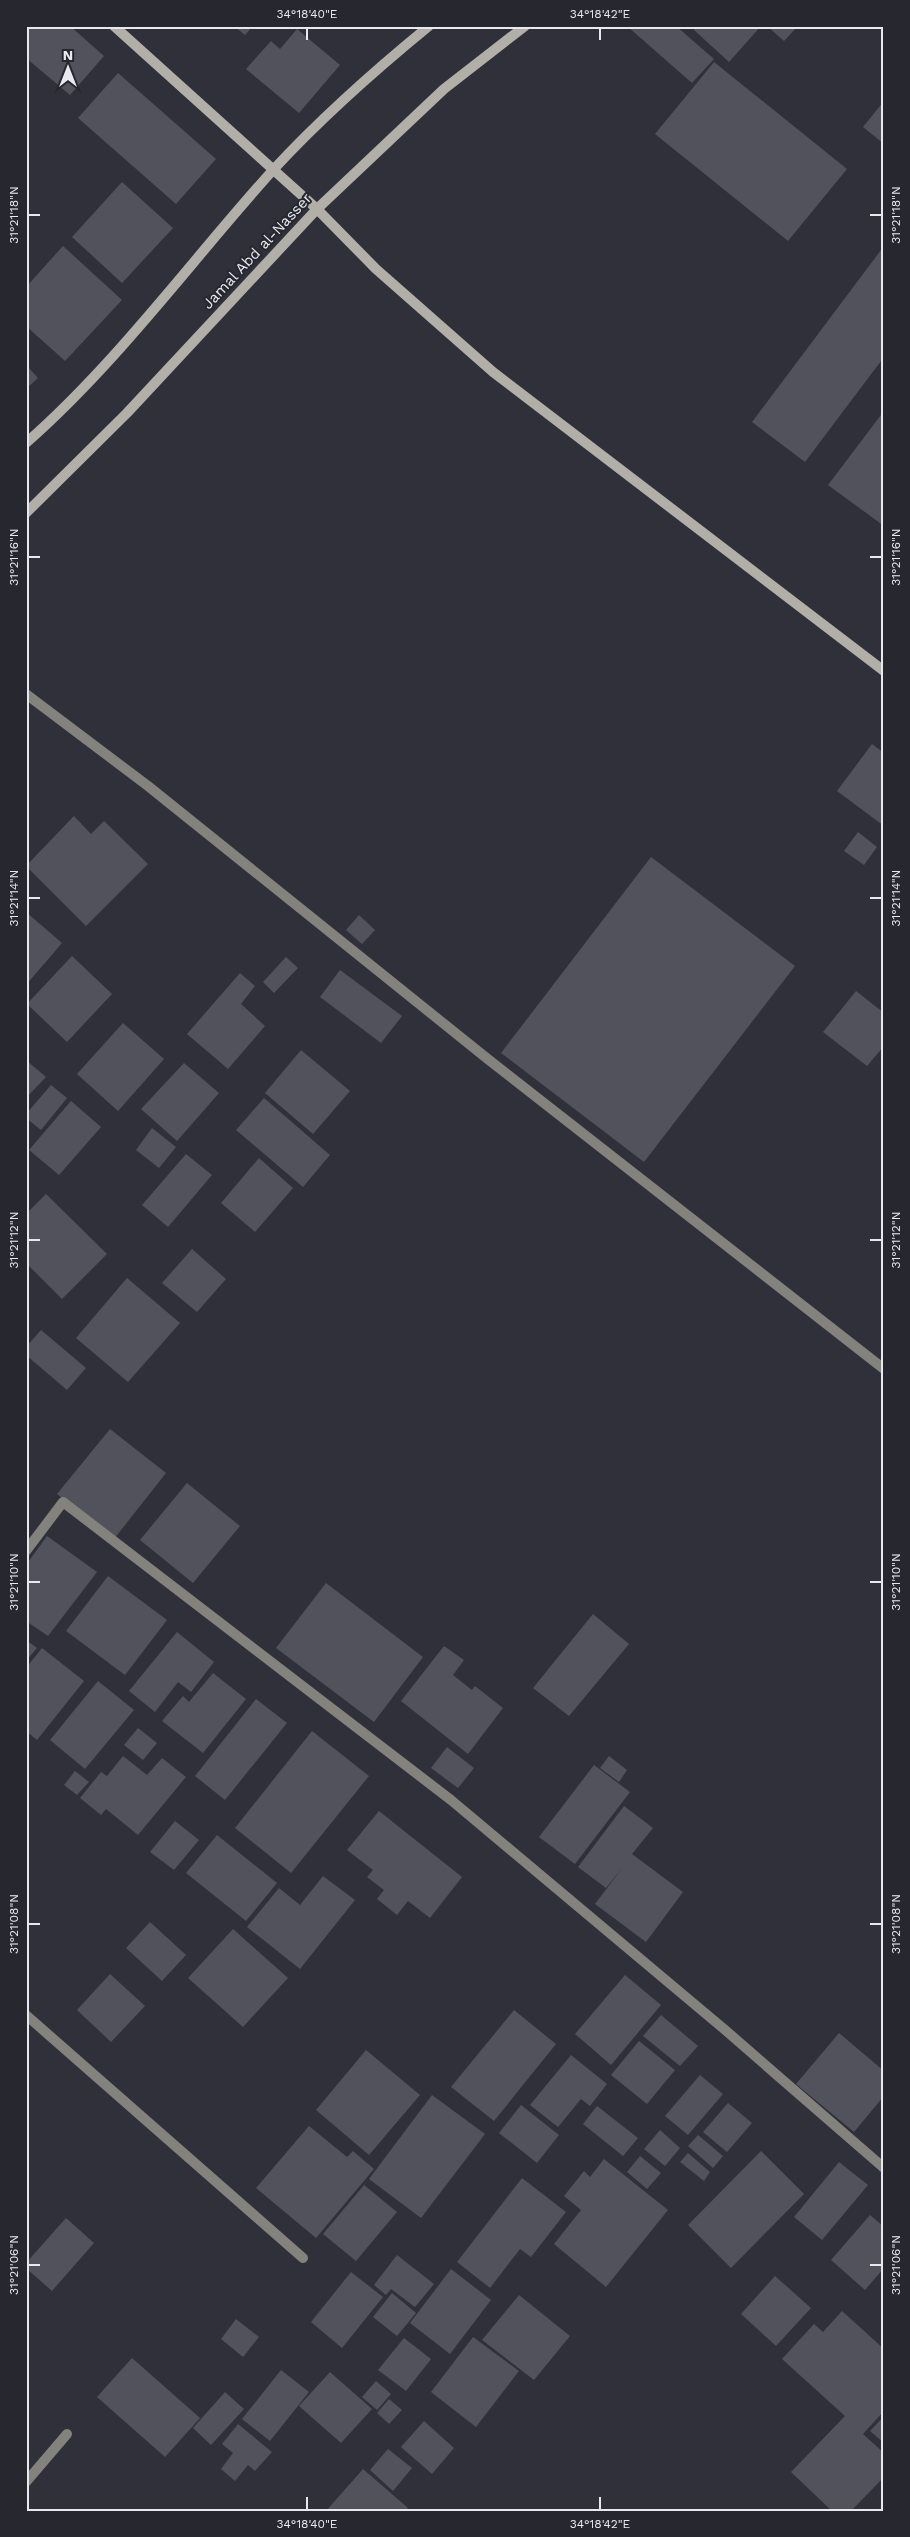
<svg xmlns="http://www.w3.org/2000/svg" width="910" height="2537" viewBox="0 0 910 2537" font-family="'Work Sans',sans-serif">
  <style>
    .building { fill: #52525c }
    .lines { fill: none; stroke-linecap: round; stroke-linejoin: round }
    .service { stroke: #83827d; stroke-width: 10 }
    .minor { stroke: #83827d; stroke-width: 10 }
    .secondary { stroke: #b2afa8; stroke-width: 10 }
    .ticks { fill: none; stroke: #e8e9ef; stroke-width: 2 }
    .labels { text-anchor: middle; stroke-width: 4; stroke-linejoin: round; paint-order: stroke }
    .street-label { font-size: 15px; fill: #e8e9ef; stroke: #26272f }
    .neatline { fill: none; stroke: #e8e9ef; stroke-width: 2 }
    .ticks-label { font-size: 12px; text-anchor: middle; fill: #e8e9ef }
  </style>
  <rect width="100%" height="100%" fill="#30303a"/>
  <g class="building">
    <path d="M26,26h44l34,30 -34,39 -44,-37z"/>
    <path d="M234,26h19l-8,9z"/>
    <path d="M627,26h49l38,33 -22,24z"/>
    <path d="M697,26h64l-32,36 -35,-32z"/>
    <path d="M767,26h31l-14,15z"/>
    <path d="M297,29l43,36 -41,48 -53,-44 25,-28 9,8z"/>
    <path d="M714,62l133,107 -59,72 -133,-107z"/>
    <path d="M118,73l98,86 -40,45 -98,-86z"/>
    <path d="M884,101v43l-21,-17z"/>
    <path d="M122,182l51,46 -51,55 -50,-46z"/>
    <path d="M63,246l59,54 -57,61 -39,-35v-39z"/>
    <path d="M884,246v111l-79,105 -53,-40z"/>
    <path d="M26,365l12,13 -12,11z"/>
    <path d="M884,411v115l-56,-41z"/>
    <path d="M872,744l12,9v73l-47,-35z"/>
    <path d="M74,816l17,18 13,-13 44,43 -62,62 -60,-60z"/>
    <path d="M858,832l19,15 -13,18 -20,-14z"/>
    <path d="M651,857l144,109 -151,196 -143,-109z"/>
    <path d="M26,912l36,31 -36,42z"/>
    <path d="M359,915l16,15 -13,14 -16,-14z"/>
    <path d="M72,956l40,38 -45,48 -40,-38z"/>
    <path d="M286,957l12,11 -24,25 -11,-11z"/>
    <path d="M340,970l62,46 -21,27 -61,-46z"/>
    <path d="M240,973l15,13 -14,18 24,22 -37,43 -41,-35z"/>
    <path d="M856,991l28,22v33l-17,20 -44,-34z"/>
    <path d="M123,1023l41,36 -46,52 -41,-37z"/>
    <path d="M301,1050l49,41 -37,43 -48,-41z"/>
    <path d="M26,1060l20,17 -20,21z"/>
    <path d="M184,1063l35,30 -42,48 -36,-32z"/>
    <path d="M51,1085l16,13 -26,32 -15,-12v-4z"/>
    <path d="M264,1098l66,57 -27,32 -67,-57z"/>
    <path d="M71,1101l30,26 -42,48 -30,-25z"/>
    <path d="M152,1128l24,19 -17,21 -23,-18z"/>
    <path d="M186,1154l26,21 -44,52 -26,-22z"/>
    <path d="M259,1158l34,30 -38,44 -34,-29z"/>
    <path d="M46,1194l61,60 -45,45 -36,-36v-49z"/>
    <path d="M192,1249l34,30 -29,33 -35,-29z"/>
    <path d="M127,1278l53,45 -52,59 -52,-44z"/>
    <path d="M41,1330l45,38 -19,22 -41,-35v-8z"/>
    <path d="M110,1429l56,44 -52,66 -57,-45z"/>
    <path d="M187,1483l53,43 -47,57 -53,-43z"/>
    <path d="M47,1536l50,36 -49,64 -22,-15v-56z"/>
    <path d="M108,1576l59,44 -42,55 -59,-44z"/>
    <path d="M326,1583l97,74 -49,65 -98,-74z"/>
    <path d="M593,1614l36,30 -60,72 -36,-28z"/>
    <path d="M177,1632l37,30 -23,30 -13,-10 -23,30 -26,-21z"/>
    <path d="M26,1640l11,8 -11,13z"/>
    <path d="M444,1646l20,14 -11,15 19,15 3,-4 28,22 -35,46 -67,-53z"/>
    <path d="M42,1648l42,33 -47,59 -11,-9v-63z"/>
    <path d="M213,1673l33,26 -43,54 -41,-32 21,-25 6,6z"/>
    <path d="M98,1681l36,29 -49,59 -35,-29z"/>
    <path d="M256,1699l31,24 -62,77 -30,-24z"/>
    <path d="M138,1728l19,15 -14,17 -19,-15z"/>
    <path d="M312,1731l57,45 -78,97 -56,-45z"/>
    <path d="M447,1747l27,21 -16,20 -27,-20z"/>
    <path d="M123,1756l24,19 15,-17 24,19 -48,58 -32,-26 -5,6 -21,-17 21,-26 6,4z"/>
    <path d="M609,1756l18,14 -8,12 -19,-14z"/>
    <path d="M594,1765l36,27 -55,72 -36,-27z"/>
    <path d="M75,1771l14,11 -12,13 -13,-10z"/>
    <path d="M624,1806l29,22 -21,26 51,38 -37,50 -51,-38 28,-37 -17,21 -28,-21z"/>
    <path d="M379,1811l83,66 -32,41 -22,-17 -11,14 -20,-16 7,-9 -17,-13 6,-7 -26,-20z"/>
    <path d="M175,1821l24,19 -25,30 -24,-18z"/>
    <path d="M217,1835l60,48 -31,38 -60,-48z"/>
    <path d="M323,1876l32,24 -55,69 -53,-42 32,-39 21,17z"/>
    <path d="M150,1922l36,33 -24,26 -36,-33z"/>
    <path d="M233,1929l55,49 -45,49 -55,-49z"/>
    <path d="M110,1974l35,32 -34,36 -34,-32z"/>
    <path d="M625,1975l36,30 -50,60 -36,-31z"/>
    <path d="M514,2010l42,34 -62,77 -43,-34z"/>
    <path d="M661,2015l37,31 -18,20 -37,-30z"/>
    <path d="M839,2033l45,38v25l-30,36 -58,-48z"/>
    <path d="M639,2041l36,29 -28,34 -36,-29z"/>
    <path d="M366,2050l54,45 -51,60 -53,-45z"/>
    <path d="M571,2055l36,29 -17,22 -9,-7 -23,28 -28,-22z"/>
    <path d="M700,2075l23,19 -35,41 -23,-19z"/>
    <path d="M432,2095l53,39 -64,84 -52,-39z"/>
    <path d="M728,2103l24,20 -25,29 -24,-20z"/>
    <path d="M521,2105l38,30 -22,28 -38,-30z"/>
    <path d="M597,2106l41,32 -15,18 -40,-32z"/>
    <path d="M309,2126l38,31 6,-6 21,18 -58,69 -60,-50z"/>
    <path d="M660,2130l20,18 -15,18 -21,-17z"/>
    <path d="M698,2135l25,21 -10,12 -25,-22z"/>
    <path d="M761,2151l43,43 -73,74 -43,-43z"/>
    <path d="M688,2153l22,19 -6,9 -24,-19z"/>
    <path d="M640,2156l21,17 -14,16 -20,-17z"/>
    <path d="M604,2159l64,51 -62,77 -52,-43 27,-34 -17,-14 20,-25 6,6z"/>
    <path d="M839,2162l29,23 -46,55 -28,-23z"/>
    <path d="M522,2178l44,34 -35,45 -11,-8 -30,39 -33,-26z"/>
    <path d="M364,2185l33,27 -41,49 -33,-27z"/>
    <path d="M870,2215l14,12v41l-19,22 -34,-30z"/>
    <path d="M66,2218l28,25 -42,48 -26,-23v-5z"/>
    <path d="M397,2255l37,29 -19,23 -24,-18 -5,6 -12,-10z"/>
    <path d="M451,2269l40,31 -41,54 -40,-31z"/>
    <path d="M351,2272l32,25 -41,51 -31,-26z"/>
    <path d="M775,2276l36,32 -35,38 -35,-32z"/>
    <path d="M392,2293l24,20 -19,23 -24,-19z"/>
    <path d="M519,2295l51,41 -36,44 -52,-40z"/>
    <path d="M842,2311l42,38v62l-21,23 21,19v24l-33,34h-19l-41,-39 54,-56 -63,-57 32,-35 9,8z"/>
    <path d="M236,2319l23,18 -16,20 -22,-18z"/>
    <path d="M473,2337l46,34 -43,56 -45,-35z"/>
    <path d="M404,2338l27,21 -25,32 -28,-21z"/>
    <path d="M132,2358l68,60 -35,39 -68,-60z"/>
    <path d="M281,2370l28,22 -39,49 -28,-22z"/>
    <path d="M330,2372l42,37 -31,34 -42,-37z"/>
    <path d="M376,2381l15,13 -14,16 -15,-13z"/>
    <path d="M225,2392l19,17 -33,36 -18,-17z"/>
    <path d="M389,2399l13,11 -13,14 -12,-11z"/>
    <path d="M884,2416v27l-14,-12z"/>
    <path d="M424,2421l30,27 -22,26 -31,-27z"/>
    <path d="M238,2424l34,28 -17,19 -7,-6 -13,16 -14,-12 12,-16 -11,-9z"/>
    <path d="M388,2449l24,19 -19,23 -23,-21z"/>
    <path d="M363,2469l45,39 -2,3h-80z"/>
  </g>
  <g class="lines">
    <g class="service">
      <path d="M26,694l122,92 341,274 395,309"/>
      <path d="M26,2015l277,243"/>
    </g>
    <g class="minor">
      <path d="M26,1551l37,-49 388,298 273,229 160,139"/>
      <path d="M26,2482l41,-48"/>
    </g>
    <g class="secondary">
      <path d="M114,26l203,183 59,60 117,103 391,299"/>
      <path d="M26,443c92,-81 165,-182 247,-273 48,-52 101,-99 156,-144"/>
      <path d="M26,513l101,-100 190,-204 127,-120 81,-63"/>
    </g>
  </g>
  <path class="ticks" d="M307,28v12M600,28v12M28,215h12M870,215h12M28,557h12M870,557h12M28,898h12M870,898h12M28,1240h12M870,1240h12M28,1582h12M870,1582h12M28,1924h12M870,1924h12M28,2265h12M870,2265h12M307,2497v13M600,2497v13"/>
  <g class="labels">
    <g class="street-label">
      <text transform="translate(257 251) rotate(-47)" y="5">Jamal Abd al-Nasser</text>
    </g>
  </g>
  <rect width="910" height="2537" fill="none" stroke="#26272f" stroke-width="55"/>
  <g transform="translate(68 68)" stroke="#26272f" stroke-width="4" paint-order="stroke">
  <path d="M0-4L9 19L0 12L-9 19Z" fill="#e8e9ef"/>
  <text y="-8" font-size="14" font-weight="bold" text-anchor="middle" fill="#e8e9ef">N</text>
  </g>
  <rect x="28" y="28" width="854" height="2482" class="neatline"/>
  <g class="ticks-label">
    <text x="307" y="18">34°18'40"E</text>
    <text x="600" y="18">34°18'42"E</text>
    <text transform="translate(14 215) rotate(-90)" y="4">31°21'18"N</text>
    <text transform="translate(896 215) rotate(-90)" y="4">31°21'18"N</text>
    <text transform="translate(14 557) rotate(-90)" y="4">31°21'16"N</text>
    <text transform="translate(896 557) rotate(-90)" y="4">31°21'16"N</text>
    <text transform="translate(14 898) rotate(-90)" y="4">31°21'14"N</text>
    <text transform="translate(896 898) rotate(-90)" y="4">31°21'14"N</text>
    <text transform="translate(14 1240) rotate(-90)" y="4">31°21'12"N</text>
    <text transform="translate(896 1240) rotate(-90)" y="4">31°21'12"N</text>
    <text transform="translate(14 1582) rotate(-90)" y="4">31°21'10"N</text>
    <text transform="translate(896 1582) rotate(-90)" y="4">31°21'10"N</text>
    <text transform="translate(14 1924) rotate(-90)" y="4">31°21'08"N</text>
    <text transform="translate(896 1924) rotate(-90)" y="4">31°21'08"N</text>
    <text transform="translate(14 2265) rotate(-90)" y="4">31°21'06"N</text>
    <text transform="translate(896 2265) rotate(-90)" y="4">31°21'06"N</text>
    <text x="307" y="2528">34°18'40"E</text>
    <text x="600" y="2528">34°18'42"E</text>
  </g>
</svg>
